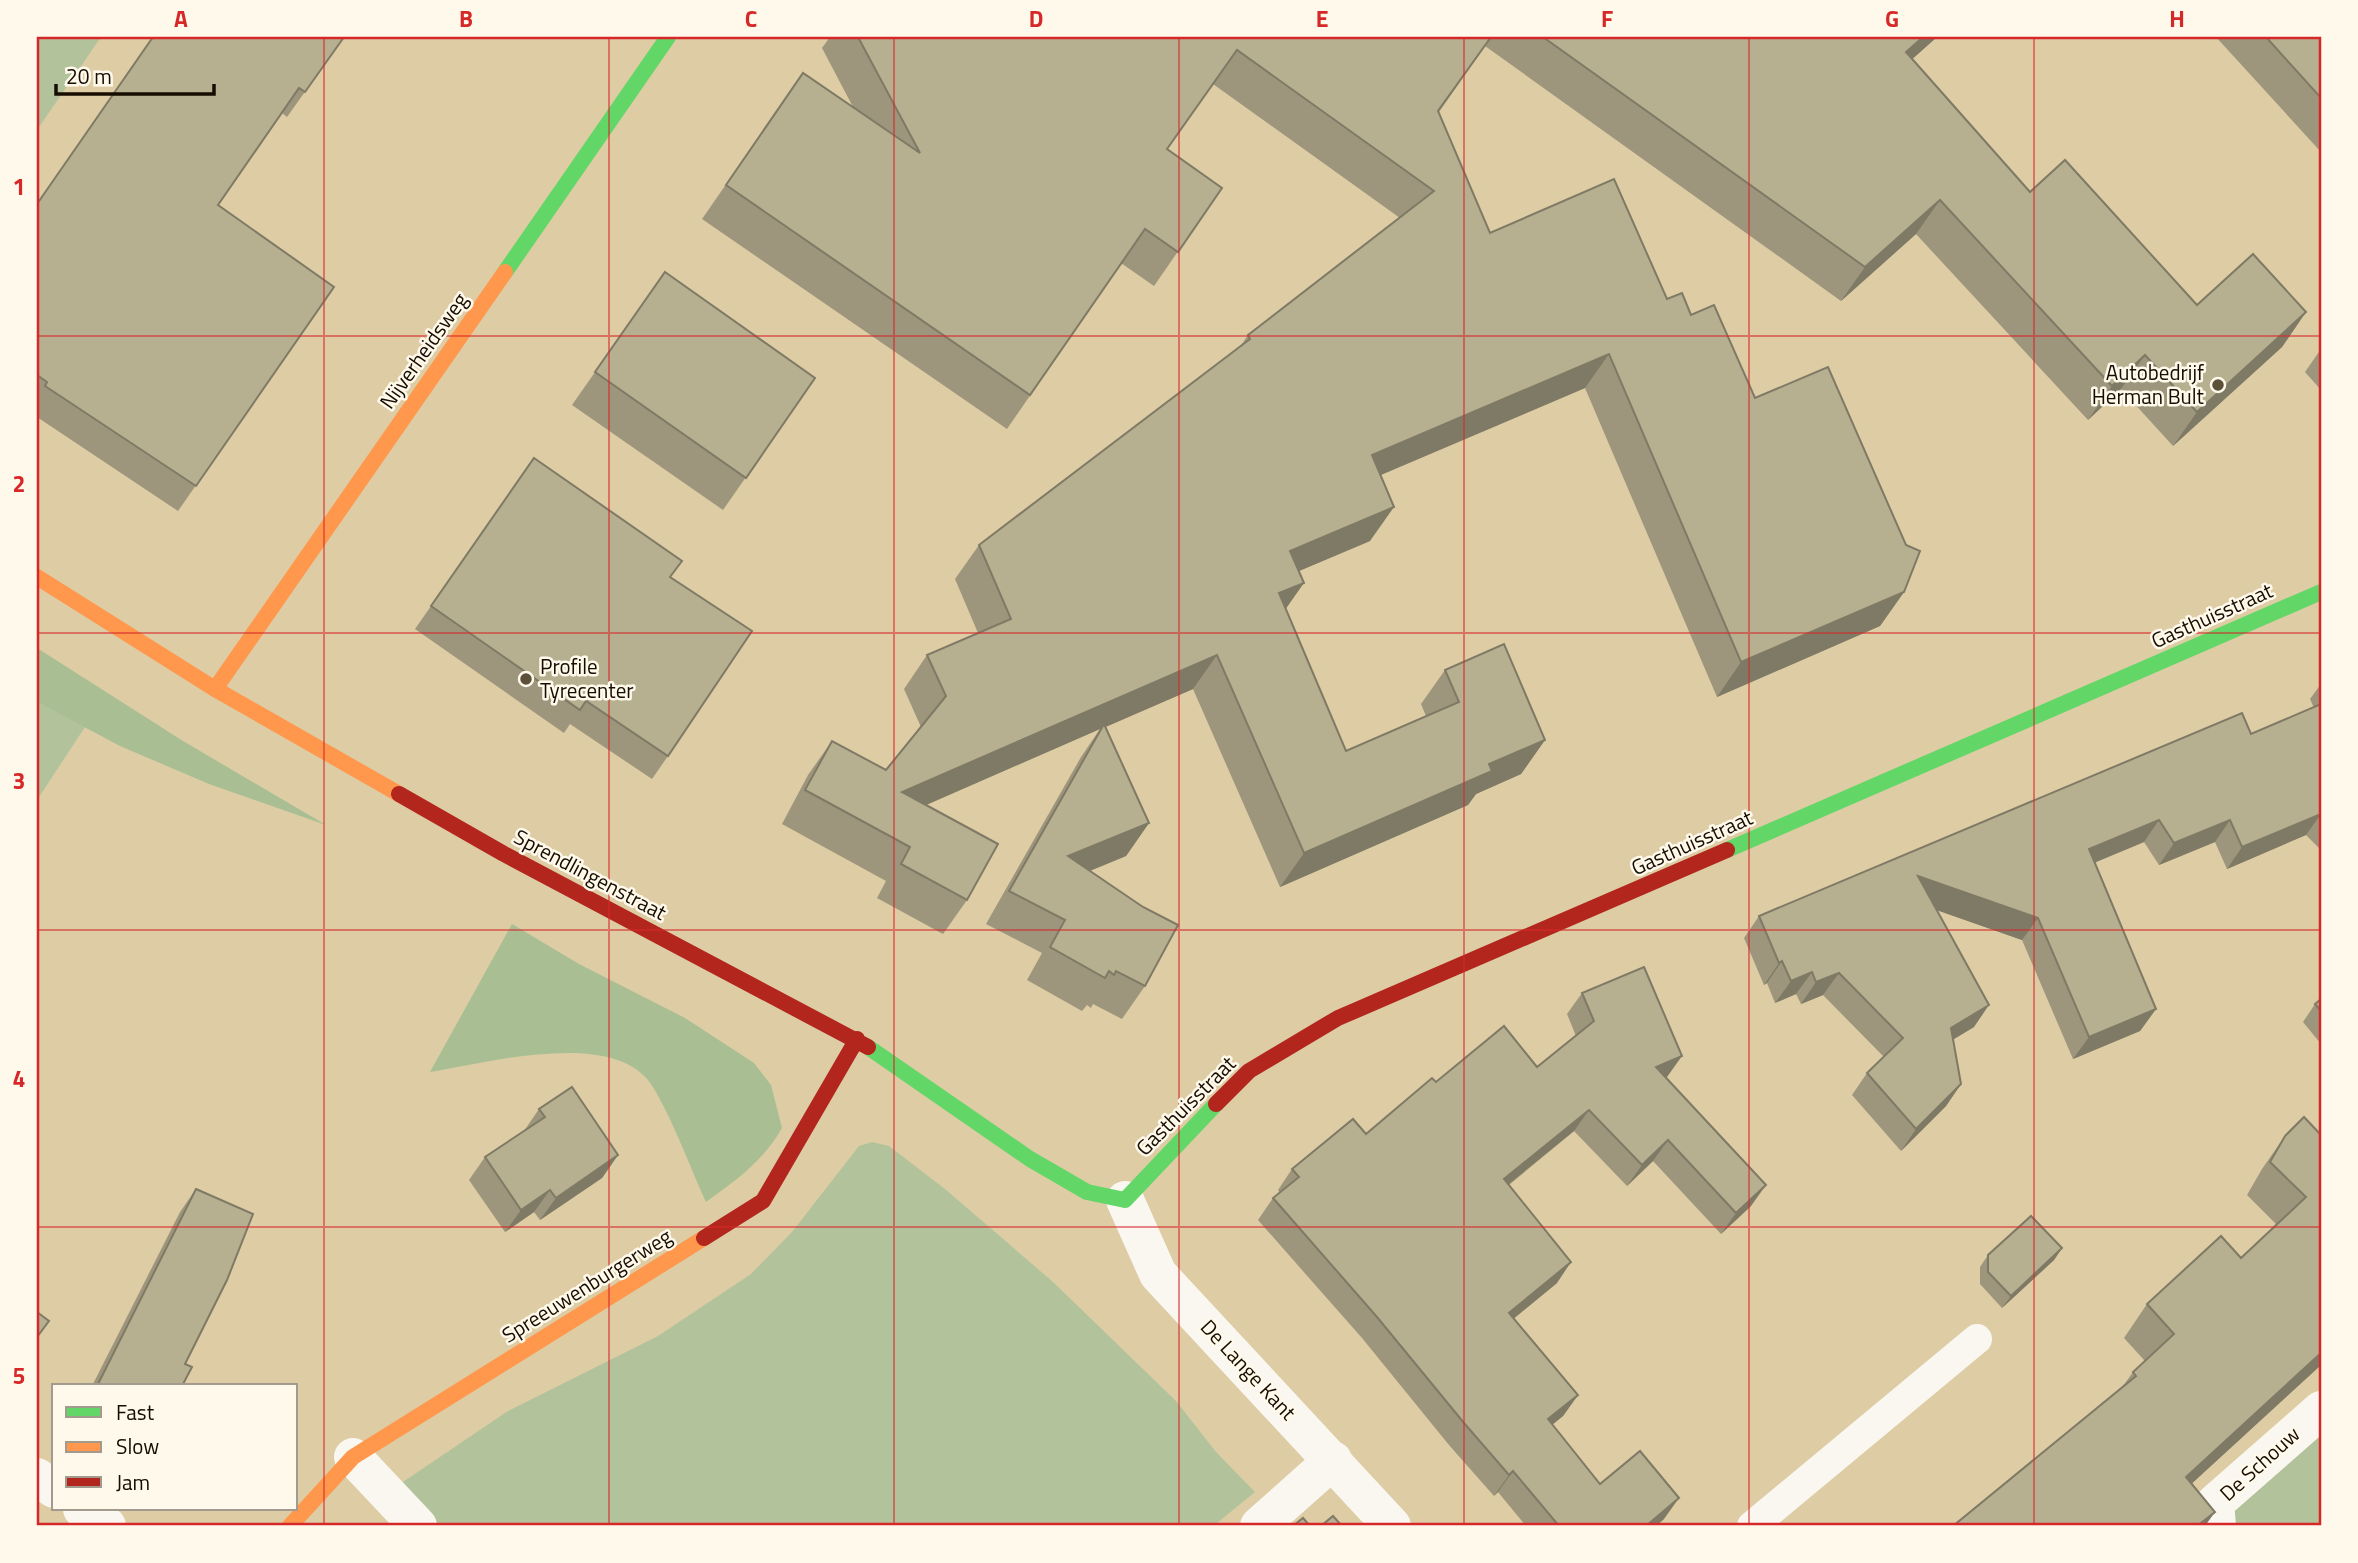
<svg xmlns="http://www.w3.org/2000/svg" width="2358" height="1563" viewBox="0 0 2358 1563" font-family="'Titillium Web',sans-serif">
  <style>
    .green { fill: #b2c39b }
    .forest { fill: #a9bf93 }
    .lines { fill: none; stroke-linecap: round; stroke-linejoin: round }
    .lane { stroke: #faf7f1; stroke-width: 30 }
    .street { stroke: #faf7f1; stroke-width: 38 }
    .fast { stroke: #63d668; stroke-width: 16 }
    .slow { stroke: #ff974d; stroke-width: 16 }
    .jam { stroke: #b3261e; stroke-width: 16 }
    .wall { fill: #9d967c }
    .shaded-wall { fill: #7f7a65 }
    .building { fill: #b6af90; stroke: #7f7a65; stroke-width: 2 }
    .grid { fill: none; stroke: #d62828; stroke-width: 2; stroke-opacity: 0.55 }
    .poi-dot { fill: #5c5039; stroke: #fff9eb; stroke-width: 2.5 }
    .labels { text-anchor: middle; stroke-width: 5; stroke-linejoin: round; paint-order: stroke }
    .street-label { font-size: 21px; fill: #160d00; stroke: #fff9eb }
    .poi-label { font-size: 21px; fill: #160d00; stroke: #fff9eb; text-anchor: end }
    .neatline { fill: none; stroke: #d62828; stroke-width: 2.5 }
    .grid-label { font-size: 23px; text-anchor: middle; font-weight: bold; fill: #d62828 }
  </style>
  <rect width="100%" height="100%" fill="#ddcca4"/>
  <g class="green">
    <path d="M37,37h64l-64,93z"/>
    <path d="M37,702l48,25 -48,73z"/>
    <path d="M872,1142l17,4 56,43 108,93 123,119 40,51 39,40 -38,31 2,3h-804l-24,-36 117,-79 150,-75 93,-62 41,-42 67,-86z"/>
    <path d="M2321,1435v91h-89l-3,-10z"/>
  </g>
  <g class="forest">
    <path d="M37,648l146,93 143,84 -117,-41 -89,-38 -83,-44z"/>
    <path d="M512,924l67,40 106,54 69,45 17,22 11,43c-19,33 -45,52 -76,74 -16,-35 -35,-87 -55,-118 -38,-56 -165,-21 -221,-12z"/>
  </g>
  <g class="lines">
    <path class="lane" d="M1752,1526l225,-187"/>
    <g class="street">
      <path d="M1125,1200l33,74 234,252"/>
      <path d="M353,1457l65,69"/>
      <path d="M37,1477l17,12"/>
      <path d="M82,1509l25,17"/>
      <path d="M1259,1526l74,-66"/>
      <path d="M2217,1526l-2,-23 106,-93"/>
    </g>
    <g class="fast">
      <path d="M505,272l163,-235"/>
      <path d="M1727,850l594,-258"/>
      <path d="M868,1047l162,112 57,33 38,8 91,-96"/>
    </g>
    <g class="slow">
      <path d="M37,577l178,112 184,105"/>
      <path d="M215,689l290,-417"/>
      <path d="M290,1526l63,-69 351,-219"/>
    </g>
    <g class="jam">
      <path d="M399,794l105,60 364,193"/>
      <path d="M1216,1104l33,-33 89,-53 389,-168"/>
      <path d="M704,1238l59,-37 94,-162"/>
    </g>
  </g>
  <g class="wall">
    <path d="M344,37l-57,80 -5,-4 -64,92 116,82 -156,224 -141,-94v-213z"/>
    <path d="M830,37h1107l-25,22 118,133 167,113 109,7 -24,35 -109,99 -52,-57 -33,31 -172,-186 -75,67 -356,-255 -46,66 51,121 177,66 24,16 213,277 -24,34 -163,71 -132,-309 -205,87 -10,66 -71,30 -14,38 61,142 80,-35 -5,-12 24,-34 100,70 -24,34 -45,20 -8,11 -188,82 -87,-198 -88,38 44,96 -23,33 -36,15 55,115 -23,33 -29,-15 -2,4 -4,-3 -5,6 -55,-31 15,-27 -56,-29 95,-167 19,-28 -174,76 41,95 -24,34 -66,-36 9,-17 -104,-57 26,-49 24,-34 54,29 35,-43 -17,-38 23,-34 51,-22 -23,-54 24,-34 261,-198 8,-12 152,-117 -187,-134 -46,65 55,39 -68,98 -33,-23 -114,166 -305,-210 101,-146 50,34 -31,-59z"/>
    <path d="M2216,37h105v115z"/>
    <path d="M665,272l150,106 -92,132 -151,-105z"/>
    <path d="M2321,349v41l-16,-18z"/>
    <path d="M534,458l136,119 -2,179 -16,23 -82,-55 -6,9 -149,-104z"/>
    <path d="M2321,684v166l-15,-15 -79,34 -12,-27 -56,23 -15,-23 -50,21 62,146 -16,22 -67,28 -51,-119 -85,-30 37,117 -21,12 8,45 -15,22 -45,45 -49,-56 15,-22 17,-16 -61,-62 -22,9 -5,-10 -21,9 -8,-20 -3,2 -20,-47 15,-22 492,-182 63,-26 -4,-9z"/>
    <path d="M1582,993l85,84h-1l85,129 -30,28 -68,-73 -26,25 -53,-55 -65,54 48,98 -43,35 64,77 -15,21 -11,9 48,59 64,35 -8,7h-130l-28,-34 -4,4 -45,-51 -87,-107 -104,-118 15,-22 7,-5 -2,-3 14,-21 74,-35 70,-52 101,-15 39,-31 -9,-22z"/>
    <path d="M2321,999v45l-18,-22 12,-18z"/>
    <path d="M539,1109l79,46 -16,23 -62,42 -6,-8 -29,20 -36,-52 16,-23 39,-26z"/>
    <path d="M2321,1135v230l-129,118 -69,-97 10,-14 12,-11 -21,-23 23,-34 94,-46 36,-33 -30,-30 15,-26 23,-33z"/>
    <path d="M196,1189l-11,175 -3,22h-90l88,-174z"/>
    <path d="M2062,1248l-8,12 -52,48 -22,-24v-17l8,-12z"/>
  </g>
  <g class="shaded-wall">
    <path d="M1923,37h14l-55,49 24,-34z"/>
    <path d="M1940,200l-24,34 -75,67 24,-34z"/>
    <path d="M2306,312l-24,35 -109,99 24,-34z"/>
    <path d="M1609,354l-24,34 -237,101 24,-34z"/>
    <path d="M2145,355l-24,34 -33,31 24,-34z"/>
    <path d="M1394,507l-24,34 -104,44 24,-34z"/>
    <path d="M1304,583l-24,34 -1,-24z"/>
    <path d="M1904,592l-24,34 -163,71 24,-35z"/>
    <path d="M1217,655l-24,34 -92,40 3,-5 -4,5 -222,97 24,-34z"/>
    <path d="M1545,740l-24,34 -45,20 -8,11 -188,82 24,-34 185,-89z"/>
    <path d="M2321,814l-15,21 -79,34 15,-22z"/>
    <path d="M2159,820l-15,22 -70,29 15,-22z"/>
    <path d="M2230,820l-15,22 -56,23 15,-22z"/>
    <path d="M1149,823l-23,33 -81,33 23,-33z"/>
    <path d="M1918,876l120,42 -16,22 -120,-42z"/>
    <path d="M1782,961l-15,22 -3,2 15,-22z"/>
    <path d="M1812,972l-16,22 -21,9 16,-22z"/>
    <path d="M1839,973l-16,22 -22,9 15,-22z"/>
    <path d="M1989,1005l-15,22 -38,23 15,-22z"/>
    <path d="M2156,1009l-16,22 -67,28 16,-22z"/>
    <path d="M1682,1056l-15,21 -26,11 15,-21z"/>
    <path d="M1961,1084l-15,22 -45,45 15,-22z"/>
    <path d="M1589,1110l-15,21 -85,69 15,-21z"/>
    <path d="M1668,1140l-15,21 -26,25 15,-21z"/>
    <path d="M618,1155l-16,23 -62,42 16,-22z"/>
    <path d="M1766,1185l-15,21 -30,28 15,-21z"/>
    <path d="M550,1190l-16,22 -29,20 16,-22z"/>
    <path d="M2062,1248l-8,12 -52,48 9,-12z"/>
    <path d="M1571,1262l-14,21 -62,51 14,-21z"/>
    <path d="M2321,1353v12l-158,145 23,-33z"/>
    <path d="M1578,1395l-15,21 -30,24 15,-21z"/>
    <path d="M1513,1471l-15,21 -4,4 15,-21z"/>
    <path d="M1679,1498l-15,21 -8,7h-10z"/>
    <path d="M2215,1512l-10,14h-8z"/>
  </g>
  <g class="building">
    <path d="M153,37h191l-39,55 -6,-4 -81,117 116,82 -138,199 -151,-100 2,-4 -10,-7v-171z"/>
    <path d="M858,37h633l-53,74 52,122 124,-54 53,120 15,-6 9,22 23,-10 41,93 73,-31 78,178 14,6 -16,41 -163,70 -132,-308 -237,101 22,52 -104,44 14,32 -25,10 67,158 113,-49 -14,-32 59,-26 41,96 -56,24 3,7 -188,82 -87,-198 -315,137 96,52 -31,56 -66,-36 9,-17 -105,-57 27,-49 54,29 60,-74 -19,-41 84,-36 -32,-74 271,-206 -2,-4 186,-144 -197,-141 -70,99 55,39 -44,64 -33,-23 -115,166 -304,-210 77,-112 117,80z"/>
    <path d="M1543,37h380l-17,15 124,140 35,-32 132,145 56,-51 53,58 -109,100 -52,-57 -33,31 -172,-186 -75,67z"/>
    <path d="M2266,37h55v61z"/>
    <path d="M665,272l150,106 -69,100 -151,-106z"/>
    <path d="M534,458l148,103 -12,16 82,54 -84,125 -82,-55 -6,9 -149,-104z"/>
    <path d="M2321,704v110l-79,33 -12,-27 -56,23 -15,-23 -70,29 67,160 -67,28 -51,-119 -120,-42 71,129 -38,23 10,56 -45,45 -49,-56 36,-35 -64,-65 -23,9 -4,-10 -21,9 -9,-20 -3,2 -20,-47 483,-203 9,21z"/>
    <path d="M1104,724l45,99 -81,33 75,51 35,18 -33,61 -29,-15 -2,4 -5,-4 -4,7 -55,-31 15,-27 -56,-29z"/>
    <path d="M1644,967l38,89 -26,11 110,118 -30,28 -68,-73 -26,25 -53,-55 -85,69 67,83 -62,51 69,82 -30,24 52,65 40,-33 39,47 -33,28h-87l-46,-55 -4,4 -45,-52 -87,-106 -104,-119 26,-21 -7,-8 61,-50 13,15 66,-56 4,4 68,-56 33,41 57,-46 -12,-28z"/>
    <path d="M2321,999v12l-6,-7z"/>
    <path d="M572,1087l46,68 -62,43 -6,-8 -29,20 -36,-53 60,-40 -6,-8z"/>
    <path d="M2304,1117l17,18v218l-135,124 29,35 -18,14h-244l183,-150 -3,-4 41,-38 -27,-30 74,-68 20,22 65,-61 -36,-35 15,-26z"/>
    <path d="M196,1189l57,25 -26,66 -42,84 7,3 -10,19h-85z"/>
    <path d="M2031,1216l31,32 -51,48 -23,-24v-17z"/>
    <path d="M37,1312l12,9 -12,16z"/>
    <path d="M1333,1516l9,10h-21z"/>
    <path d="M1303,1518l7,8h-17z"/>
  </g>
  <path class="grid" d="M324,37v1489M609,37v1489M894,37v1489M1179,37v1489M1464,37v1489M1749,37v1489M2034,37v1489M37,336h2284M37,633h2284M37,930h2284M37,1227h2284"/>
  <g class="poi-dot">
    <circle cx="2218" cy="385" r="7"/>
    <circle cx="526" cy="679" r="7"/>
  </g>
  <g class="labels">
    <g class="street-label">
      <text transform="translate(424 351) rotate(-55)" y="7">Nijverheidsweg</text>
      <text transform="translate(2212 616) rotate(-24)" y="7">Gasthuisstraat</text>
      <text transform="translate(1692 843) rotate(-24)" y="7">Gasthuisstraat</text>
      <text transform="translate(590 875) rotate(28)" y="7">Sprendlingenstraat</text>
      <text transform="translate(1186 1106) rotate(-45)" y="7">Gasthuisstraat</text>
      <text transform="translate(587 1286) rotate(-32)" y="7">Spreeuwenburgerweg</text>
      <text transform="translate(1248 1370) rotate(47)" y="7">De Lange Kant</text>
      <text transform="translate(2260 1464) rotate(-42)" y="7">De Schouw</text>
    </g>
    <g class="poi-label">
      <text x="2204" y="380">Autobedrijf<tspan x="2204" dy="24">Herman Bult</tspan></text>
      <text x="540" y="674" text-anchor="start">Profile<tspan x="540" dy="24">Tyrecenter</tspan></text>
    </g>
  </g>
  <rect width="2358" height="1563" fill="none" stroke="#fff9eb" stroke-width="77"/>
  <rect x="52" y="1384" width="245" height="126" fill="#fff9eb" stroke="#a29b8d" stroke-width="2"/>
  <rect x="66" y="1407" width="35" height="10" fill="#63d668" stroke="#a29b8d" stroke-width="2"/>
  <text x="116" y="1420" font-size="21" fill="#160d00">Fast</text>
  <rect x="66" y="1442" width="35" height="10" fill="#ff974d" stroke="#a29b8d" stroke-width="2"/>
  <text x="116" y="1454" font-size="21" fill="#160d00">Slow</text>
  <rect x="66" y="1477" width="35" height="10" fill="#b3261e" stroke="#a29b8d" stroke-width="2"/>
  <text x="116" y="1490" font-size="21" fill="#160d00">Jam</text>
  <path d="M56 84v10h158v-10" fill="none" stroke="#160d00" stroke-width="3.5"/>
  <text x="66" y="84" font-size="21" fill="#160d00" stroke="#fff9eb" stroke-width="5" paint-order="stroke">20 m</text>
  <rect x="38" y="38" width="2282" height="1486" class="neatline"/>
  <g class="grid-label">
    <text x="181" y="27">A</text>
    <text x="466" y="27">B</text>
    <text x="751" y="27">C</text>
    <text x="1036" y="27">D</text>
    <text x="1322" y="27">E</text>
    <text x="1607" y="27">F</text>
    <text x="1892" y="27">G</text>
    <text x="2177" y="27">H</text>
    <text x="19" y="195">1</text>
    <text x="19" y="492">2</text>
    <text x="19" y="789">3</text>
    <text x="19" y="1087">4</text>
    <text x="19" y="1384">5</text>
  </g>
</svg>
